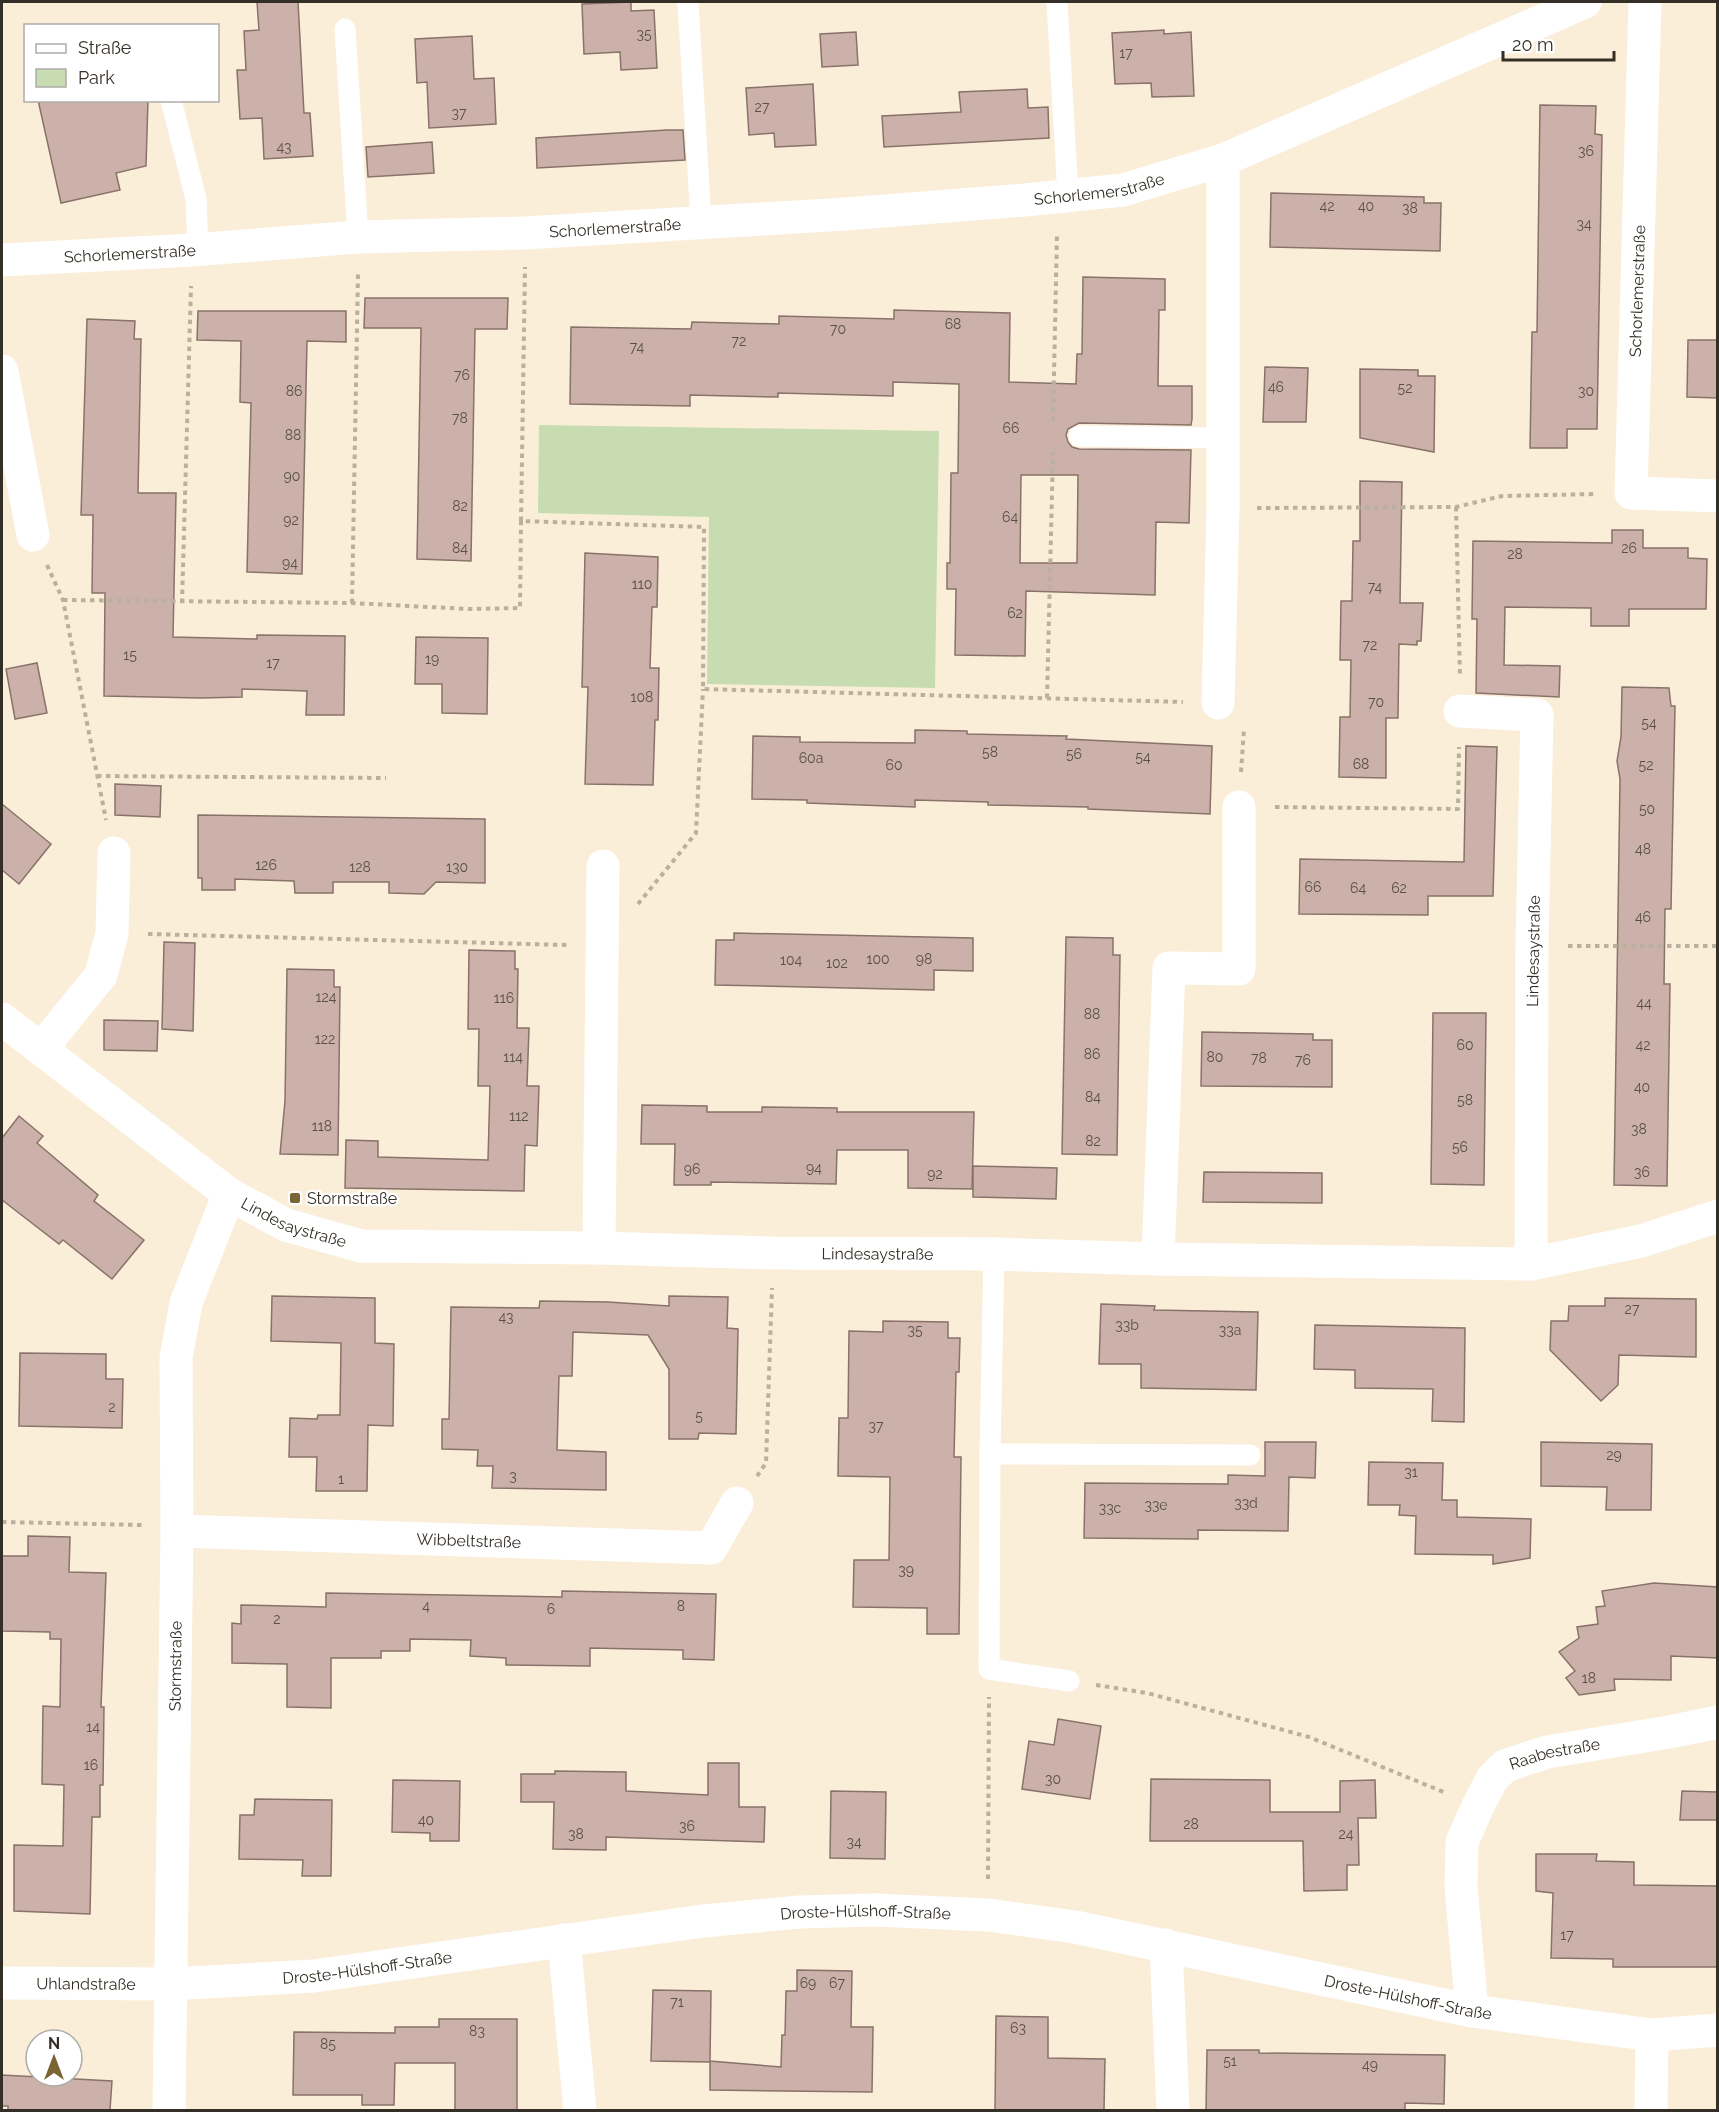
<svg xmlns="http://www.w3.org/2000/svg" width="1719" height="2112" viewBox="0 0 1719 2112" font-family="Raleway,sans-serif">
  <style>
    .green { fill: #c7ddb1 }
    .building { fill: #cbb1a9; stroke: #89726a; stroke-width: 1.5; fill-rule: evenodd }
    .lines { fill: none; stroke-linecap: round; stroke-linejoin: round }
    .path { stroke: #bab09e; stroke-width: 4; stroke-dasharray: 4.5 4.5; stroke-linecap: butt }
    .service { stroke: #fff; stroke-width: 21 }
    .minor { stroke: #fff; stroke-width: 33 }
    .poi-dot { fill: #7a6534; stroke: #fff; stroke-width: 2 }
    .labels { text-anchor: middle; stroke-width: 4.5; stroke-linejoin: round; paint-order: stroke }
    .number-label { font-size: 14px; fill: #5a5047 }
    .street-label { font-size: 16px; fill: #342f26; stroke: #fff }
    .poi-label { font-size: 16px; fill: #342f26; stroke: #fff; text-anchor: start }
  </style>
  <rect width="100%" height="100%" fill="#fbeed8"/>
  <path class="green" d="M539,425l400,6 -4,257 -228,-4 2,-167 -171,-4z"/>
  <g class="building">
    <path d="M257,2h41l6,111h6l3,43 -49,3 -2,-41 -22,1 -3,-49h9l-2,-39 15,-1z"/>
    <path d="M631,2v9l23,-1 3,58 -36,2 -1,-18 -36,2 -2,-50z"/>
    <path d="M1164,30v4l27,-2 3,64 -42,1 -1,-14 -36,1 -3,-51z"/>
    <path d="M856,32l2,33 -36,2 -2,-33z"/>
    <path d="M472,36l2,43 20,-1 2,46 -67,4 -2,-46 -10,1 -2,-44z"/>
    <path d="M813,84l3,61 -41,2 -1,-14 -25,2 -3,-47z"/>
    <path d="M1027,89l1,19 20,-1 1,31 -165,9 -2,-31 79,-4 -2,-20z"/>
    <path d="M38,100h110l-2,66 -30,7 4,17 -59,13z"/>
    <path d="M1540,105l56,1 -1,28 7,1 -5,294h-30v19h-37l2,-116h5z"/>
    <path d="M667,130h16l2,30 -148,8 -1,-30z"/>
    <path d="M432,142l2,31 -66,4 -2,-30z"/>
    <path d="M1271,193l153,4v6h17l-1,48 -170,-4z"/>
    <path d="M1083,277l82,2v31h-6l-1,76h34v33l-1,6 -112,-2 -11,6 -2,6 2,7 4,5 7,2 112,1 -2,73 -33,-1 -1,73 -129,-4 -1,65 -70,-1 1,-66h-9v-26h3l1,-90h7l1,-89 -66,-2v14l-115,-3v4l-88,-2v11l-120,-2 1,-77 120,2 1,-7 87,2v-8l115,3v-9l116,3 -1,69 67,2 1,-30h5zM1021,475h57l-1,88h-57z"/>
    <path d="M365,298h143l-1,31h-32l-4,232 -54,-2 4,-231h-57z"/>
    <path d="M198,311h148v31l-39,-1 -5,233 -55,-2 4,-169 -11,-1 1,-61 -44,-1z"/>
    <path d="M87,319l48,2 -1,18h7l-3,154h38l-3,144 84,2v-4l88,1 -1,79h-38l1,-24 -65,-2v8l-41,1 -97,-2 1,-103h-13l1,-78h-12z"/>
    <path d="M1688,340h30v58l-31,-1z"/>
    <path d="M1265,367l43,1 -2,54h-43z"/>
    <path d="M1360,369l58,1v6h17l-1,76 -74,-14z"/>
    <path d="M1360,481l42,1 -2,121h23l-2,38h-4v4l-18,-1 -1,74h-12v60l-47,-1 1,-60h10l1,-57h-11l1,-59h11l1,-60h7z"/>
    <path d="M1612,530h31v18h45v10l19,1 -1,50h-77v17h-38v-18l-86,-1 -1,58 56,1 -1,31 -83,-4 1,-74h-5l1,-78 139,2z"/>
    <path d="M585,553l73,4 -1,50h-5l-2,61h9l-1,52h-3l-2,65 -68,-1 3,-97h-6z"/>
    <path d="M416,637l72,1 -1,76 -45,-1v-29h-27z"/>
    <path d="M37,663l10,50 -32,6 -9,-50z"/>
    <path d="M1622,687l47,1 2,18h4l-4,203h-6l-1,75h6l-3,202 -53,-1 6,-406 -3,-18 4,-24z"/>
    <path d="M915,730l52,1v3l100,2 -1,3 146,7 -2,68 -122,-5v-2l-100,-2v-3l-73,-2v7l-108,-4v-3l-55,-1 1,-63 47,1v5l115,1z"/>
    <path d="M1466,746l31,1 -4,149h-65v19l-129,-1 1,-55 164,3z"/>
    <path d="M115,784l46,2 -1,31 -45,-2z"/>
    <path d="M2,804l49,40 -32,40 -17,-14z"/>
    <path d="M198,815l287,4v64l-49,-1 -12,12 -35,-1v-11h-56v11h-38l-1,-12 -59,-2v11h-33v-12h-4z"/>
    <path d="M734,933l239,5v33l-39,-1v20l-219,-5 1,-45h18z"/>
    <path d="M1066,937l47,1v17h7l-3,200 -55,-1z"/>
    <path d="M164,942l31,1 -2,88 -31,-2z"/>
    <path d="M469,950l46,1v18h3l-1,59h12l-2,58h12l-2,60 -12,-1 -1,46 -179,-3 1,-48 32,1v16l110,3 2,-74h-12l1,-57h-11z"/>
    <path d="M287,969l47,1v17h6l-2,168 -58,-1 5,-53z"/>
    <path d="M1433,1013h53l-2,172 -53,-1z"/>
    <path d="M104,1020l54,1 -1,30 -53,-1z"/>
    <path d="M1202,1032l111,2v6h19v47l-131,-1z"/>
    <path d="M642,1105l65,1v6h55v-5l75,1v4h137l-2,77 -64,-1v-38h-71l-1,34 -125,-2v3h-37l1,-41h-34z"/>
    <path d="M19,1116l24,20 -6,7 61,52 -4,6 50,39 -32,39 -49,-39 -4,4 -57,-44v-62z"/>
    <path d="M973,1166l84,2 -1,31 -83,-2z"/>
    <path d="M1204,1172l118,1v30l-119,-1z"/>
    <path d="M272,1296l103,2v45l19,1 -1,82 -25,-1 -1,66h-51l1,-34h-28l1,-39 27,1 1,-4h22l1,-72 -70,-2z"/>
    <path d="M669,1296l59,1 -1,31 11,1 -2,105 -37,-1 -1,6h-29v-70l-21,-34 -75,-3 -1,44h-13l-2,74 49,2v38l-114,-2 1,-22h-16l1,-16 -36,-1v-30h7l2,-112 88,1 1,-7 68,1 61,4z"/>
    <path d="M1605,1298l91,1v58l-77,-2 -1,30 -17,16 -51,-51 1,-29h17l1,-15h36z"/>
    <path d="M1101,1304l54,2 -1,4 104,2 -2,78 -115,-2v-24h-42z"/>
    <path d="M883,1321l65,1v16h12l-1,34h-3l-2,85h7l-2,177h-32v-26l-74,-1 1,-47h35l1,-83 -52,-1 1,-58h9l1,-87 34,1z"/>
    <path d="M1315,1325l150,3 -1,94 -32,-1 1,-32 -78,-1v-18l-41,-1z"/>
    <path d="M20,1353l86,1v25h17l-1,49 -103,-2z"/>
    <path d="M1265,1442h51l-1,36 -26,-1 -1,54 -90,-1v9l-114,-1 1,-55 143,1v-9l37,1z"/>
    <path d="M1541,1442l111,2 -1,66h-45l1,-23 -66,-1z"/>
    <path d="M1369,1462l74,1 -1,37h15v17l74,2 -1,39 -37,6v-9l-78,-1 1,-38 -17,-1 1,-10h-32z"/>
    <path d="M28,1536l42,1 -1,35 37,1 -5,134h3l-1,78h-3v32h-8l-2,97 -76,-3v-66l49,1 1,-61 -22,-1 1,-78 17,1 1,-68h-11v-7l-48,-1v-75h26z"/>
    <path d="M1654,1583l64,4v71l-47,-2v24l-57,-1 1,11 -36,5 -13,-17 9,-7 -16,-19 20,-14 -2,-11 21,-3 -2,-17 9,-1 -3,-15z"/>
    <path d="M562,1591l154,3 -2,66 -31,-1v-9l-93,-2v18l-84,-1v-7l-36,-2 1,-16 -61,-1v12h-29v7h-50v50l-44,-1v-43l-55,-1v-40l9,1v-19l85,2v-14l236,4z"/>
    <path d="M1058,1719l43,7 -11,73 -68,-10 7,-48 25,4z"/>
    <path d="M708,1763h31v44h26l-1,35 -158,-5v13l-53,-1 1,-47h-33v-28h34v-3l71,1v19l82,4z"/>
    <path d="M1151,1779l119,1v32h70v-31l35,-1 1,38h-18l1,47h-12v25l-43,1 -1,-50h-153z"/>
    <path d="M393,1780l67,1 -1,60h-29v-8l-38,-1z"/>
    <path d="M831,1791l55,1 -1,67 -55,-1z"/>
    <path d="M1682,1791l36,1v28h-38z"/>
    <path d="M255,1799l77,1 -1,76h-29l1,-16 -64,-1 1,-44h14z"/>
    <path d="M1536,1854h61l-1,7 38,1v23l84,1v81h-105v-8l-62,-1 2,-65 -17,-2z"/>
    <path d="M797,1970l55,1 -1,56h22l-1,65 -162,-2v-28l-59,-1 2,-71 58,1 -1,70 71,6 1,-32h3l1,-44h11z"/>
    <path d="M996,2016l52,1v41l57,1 -1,51h-109z"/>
    <path d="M439,2019h78v91h-62v-47h-60l-1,42h-32v-10h-69l1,-63 101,1v-6h44z"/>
    <path d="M1207,2050h52v3l186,2 -1,49 -39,-1v7h-199z"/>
    <path d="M2,2075l110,6 -2,29h-102v-4h-6z"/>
  </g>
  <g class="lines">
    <g class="path">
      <path d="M1053,421l4,-188"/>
      <path d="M1456,507l4,170"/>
      <path d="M1257,508l199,-1 46,-11 94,-2"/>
      <path d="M521,521l4,-254"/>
      <path d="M47,565l16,35 43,220"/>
      <path d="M63,600l289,3 116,6 52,-1 1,-87 183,6 -1,162 480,13"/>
      <path d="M182,603l9,-317"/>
      <path d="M352,603l6,-330"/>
      <path d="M1047,698l6,-246"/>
      <path d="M1241,772l3,-43"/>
      <path d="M97,776l289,2"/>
      <path d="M1275,807l183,2 1,-62"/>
      <path d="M638,904l58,-71 7,-144"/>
      <path d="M148,934l419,11"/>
      <path d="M1568,946h150"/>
      <path d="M757,1476l9,-13 6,-175"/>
      <path d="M2,1522l140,3"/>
      <path d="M1096,1685l51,8 162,44 137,56"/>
      <path d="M988,1879l1,-182"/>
    </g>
    <g class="service">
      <path d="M688,2l13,220"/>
      <path d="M1057,2l11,194"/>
      <path d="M345,29l13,208"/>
      <path d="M171,100l25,99 2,50"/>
      <path d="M1079,436l144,2"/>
      <path d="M994,1254l-4,200 -1,215 80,12"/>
      <path d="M990,1454l260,1"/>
    </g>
    <g class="minor">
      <path d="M1645,2l-14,491 87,3"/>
      <path id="s1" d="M2,260l190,-10 166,-13 167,-4 321,-19 179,-14 98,-10 100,-30 362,-158"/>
      <path d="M2,371l31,164"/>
      <path d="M1218,703l5,-195v-348"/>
      <path d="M1460,711l77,4 -5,231 -1,318"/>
      <path id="s2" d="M2,1019l227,175 57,31 75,21 238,2 174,5 221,1 164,5 373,5 110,-23 77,-25"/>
      <path d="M42,1048l59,-73 11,-42 2,-80"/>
      <path d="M599,1248l4,-382"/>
      <path d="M1158,1259l11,-291 70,1v-162"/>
      <path id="s3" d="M177,1531l534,17 26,-45"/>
      <path d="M564,1940l16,170"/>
      <path d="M1166,1945l7,165"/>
      <path id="s4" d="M2,1983l168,1 144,-8 389,-55 97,-9 75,-2 113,5 87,12 397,84 180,24 66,-5"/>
      <path id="s5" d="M1472,2011l-11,-124 1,-45 16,-36 14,-27 13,-13 42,-14 122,-20 49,-10"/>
      <path id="s6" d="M169,2110l8,-579 -1,-173 10,-55 43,-109"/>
      <path d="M1651,2110l1,-75"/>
    </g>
  </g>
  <rect class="poi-dot" x="289" y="1192" width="12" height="12" rx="3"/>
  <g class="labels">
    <g class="number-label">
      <text x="644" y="39">35</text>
      <text x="1126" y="58">17</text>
      <text x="762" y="112">27</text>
      <text x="459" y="118">37</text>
      <text x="284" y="152">43</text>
      <text x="1586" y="156">36</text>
      <text x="1327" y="211">42</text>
      <text x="1366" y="211">40</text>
      <text x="1410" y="213">38</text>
      <text x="1584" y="229">34</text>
      <text x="953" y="329">68</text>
      <text x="838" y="334">70</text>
      <text x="739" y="346">72</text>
      <text x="637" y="352">74</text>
      <text x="462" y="380">76</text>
      <text x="1276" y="392">46</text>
      <text x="1405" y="393">52</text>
      <text x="294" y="396">86</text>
      <text x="1586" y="396">30</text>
      <text x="460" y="423">78</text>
      <text x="1011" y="433">66</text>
      <text x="293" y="440">88</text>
      <text x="292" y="481">90</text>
      <text x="460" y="511">82</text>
      <text x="1010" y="522">64</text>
      <text x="291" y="525">92</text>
      <text x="460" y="553">84</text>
      <text x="1629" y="553">26</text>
      <text x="1515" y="559">28</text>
      <text x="290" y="568">94</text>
      <text x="642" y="589">110</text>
      <text x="1375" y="592">74</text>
      <text x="1015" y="618">62</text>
      <text x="1370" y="650">72</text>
      <text x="130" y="660">15</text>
      <text x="432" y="664">19</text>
      <text x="273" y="668">17</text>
      <text x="642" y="702">108</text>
      <text x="1376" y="707">70</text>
      <text x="1649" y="728">54</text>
      <text x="990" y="757">58</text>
      <text x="1074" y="759">56</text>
      <text x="1143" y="762">54</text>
      <text x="811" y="763">60a</text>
      <text x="1361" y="769">68</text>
      <text x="894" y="770">60</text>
      <text x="1646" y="770">52</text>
      <text x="1647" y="814">50</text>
      <text x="1643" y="854">48</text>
      <text x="266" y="870">126</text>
      <text x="360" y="872">128</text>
      <text x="457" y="872">130</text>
      <text x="1313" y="892">66</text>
      <text x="1358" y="893">64</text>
      <text x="1399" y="893">62</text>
      <text x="1643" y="922">46</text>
      <text x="878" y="964">100</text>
      <text x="924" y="964">98</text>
      <text x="791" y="965">104</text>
      <text x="837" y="968">102</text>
      <text x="326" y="1002">124</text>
      <text x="504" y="1003">116</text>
      <text x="1644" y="1008">44</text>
      <text x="1092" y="1019">88</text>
      <text x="325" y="1044">122</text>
      <text x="1465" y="1050">60</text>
      <text x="1643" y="1050">42</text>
      <text x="1092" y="1059">86</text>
      <text x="513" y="1062">114</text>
      <text x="1215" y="1062">80</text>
      <text x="1259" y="1063">78</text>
      <text x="1303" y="1065">76</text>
      <text x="1642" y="1092">40</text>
      <text x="1093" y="1102">84</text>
      <text x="1465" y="1105">58</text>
      <text x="519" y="1121">112</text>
      <text x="322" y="1131">118</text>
      <text x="1639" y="1134">38</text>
      <text x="1093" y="1146">82</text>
      <text x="1460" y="1152">56</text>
      <text x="814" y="1173">94</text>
      <text x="692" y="1174">96</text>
      <text x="1642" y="1177">36</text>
      <text x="935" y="1179">92</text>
      <text x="1632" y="1314">27</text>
      <text x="506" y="1322">43</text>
      <text x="1127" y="1330">33b</text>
      <text x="915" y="1335">35</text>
      <text x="1230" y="1335">33a</text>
      <text x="112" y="1412">2</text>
      <text x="699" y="1421">5</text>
      <text x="876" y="1431">37</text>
      <text x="1614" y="1460">29</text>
      <text x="1411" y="1477">31</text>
      <text x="513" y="1481">3</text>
      <text x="341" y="1484">1</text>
      <text x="1246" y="1508">33d</text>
      <text x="1156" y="1510">33e</text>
      <text x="1110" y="1513">33c</text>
      <text x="906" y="1575">39</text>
      <text x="426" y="1611">4</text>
      <text x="681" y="1611">8</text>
      <text x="551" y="1614">6</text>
      <text x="277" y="1624">2</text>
      <text x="1589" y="1683">18</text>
      <text x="93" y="1732">14</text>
      <text x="91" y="1770">16</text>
      <text x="1053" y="1784">30</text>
      <text x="426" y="1825">40</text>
      <text x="1191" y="1829">28</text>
      <text x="687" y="1831">36</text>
      <text x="576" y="1839">38</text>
      <text x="1346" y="1839">24</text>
      <text x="854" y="1847">34</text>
      <text x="1567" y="1940">17</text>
      <text x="808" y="1988">69</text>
      <text x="837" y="1988">67</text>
      <text x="677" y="2007">71</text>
      <text x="1018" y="2033">63</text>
      <text x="477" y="2036">83</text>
      <text x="328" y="2049">85</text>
      <text x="1230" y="2066">51</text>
      <text x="1370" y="2070">49</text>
    </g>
    <g class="street-label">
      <text dy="6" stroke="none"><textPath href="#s1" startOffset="1100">Schorlemerstraße</textPath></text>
      <text dy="6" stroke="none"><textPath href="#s1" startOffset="614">Schorlemerstraße</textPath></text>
      <text dy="6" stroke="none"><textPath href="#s1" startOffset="128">Schorlemerstraße</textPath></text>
      <text transform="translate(1637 291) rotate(-88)" y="6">Schorlemerstraße</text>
      <text transform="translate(1533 951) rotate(-89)" y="6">Lindesaystraße</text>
      <text dy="6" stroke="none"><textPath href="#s2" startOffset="358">Lindesaystraße</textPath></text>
      <text dy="6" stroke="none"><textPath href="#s2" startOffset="946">Lindesaystraße</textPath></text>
      <text dy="6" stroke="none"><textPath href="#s3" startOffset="292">Wibbeltstraße</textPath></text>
      <text dy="6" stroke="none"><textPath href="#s6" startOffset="444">Stormstraße</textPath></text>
      <text dy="6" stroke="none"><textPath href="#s5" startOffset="309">Raabestraße</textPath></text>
      <text dy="6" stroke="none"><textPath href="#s4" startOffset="868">Droste-Hülshoff-Straße</textPath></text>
      <text dy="6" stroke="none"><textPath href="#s4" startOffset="366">Droste-Hülshoff-Straße</textPath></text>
      <text dy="6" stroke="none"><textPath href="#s4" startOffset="84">Uhlandstraße</textPath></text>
      <text dy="6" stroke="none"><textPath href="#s4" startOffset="1419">Droste-Hülshoff-Straße</textPath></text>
    </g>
    <g class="poi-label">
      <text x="307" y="1204">Stormstraße</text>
    </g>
  </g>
  <rect width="1719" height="2112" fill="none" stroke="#342f26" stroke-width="6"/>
  <rect x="24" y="24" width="195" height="78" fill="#ffffff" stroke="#aeaca8" stroke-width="1.5"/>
  <rect x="36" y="44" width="30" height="9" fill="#ffffff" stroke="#aeaca8" stroke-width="1.5"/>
  <text x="78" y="54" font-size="18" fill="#342f26">Straße</text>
  <rect x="36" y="69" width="30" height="18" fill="#c7ddb1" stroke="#aeaca8" stroke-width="1.5"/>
  <text x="78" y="84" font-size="18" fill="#342f26">Park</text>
  <g transform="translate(54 2058)"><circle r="28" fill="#ffffff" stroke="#aeaca8" stroke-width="1.5"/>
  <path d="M0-4.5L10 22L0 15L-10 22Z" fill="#7a6534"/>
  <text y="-9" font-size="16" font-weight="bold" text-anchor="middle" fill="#342f26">N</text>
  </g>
  <path d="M1503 51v9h111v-9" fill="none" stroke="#342f26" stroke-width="3"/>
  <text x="1512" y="51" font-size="18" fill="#342f26" stroke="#ffffff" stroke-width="4.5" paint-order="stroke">20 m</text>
</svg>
